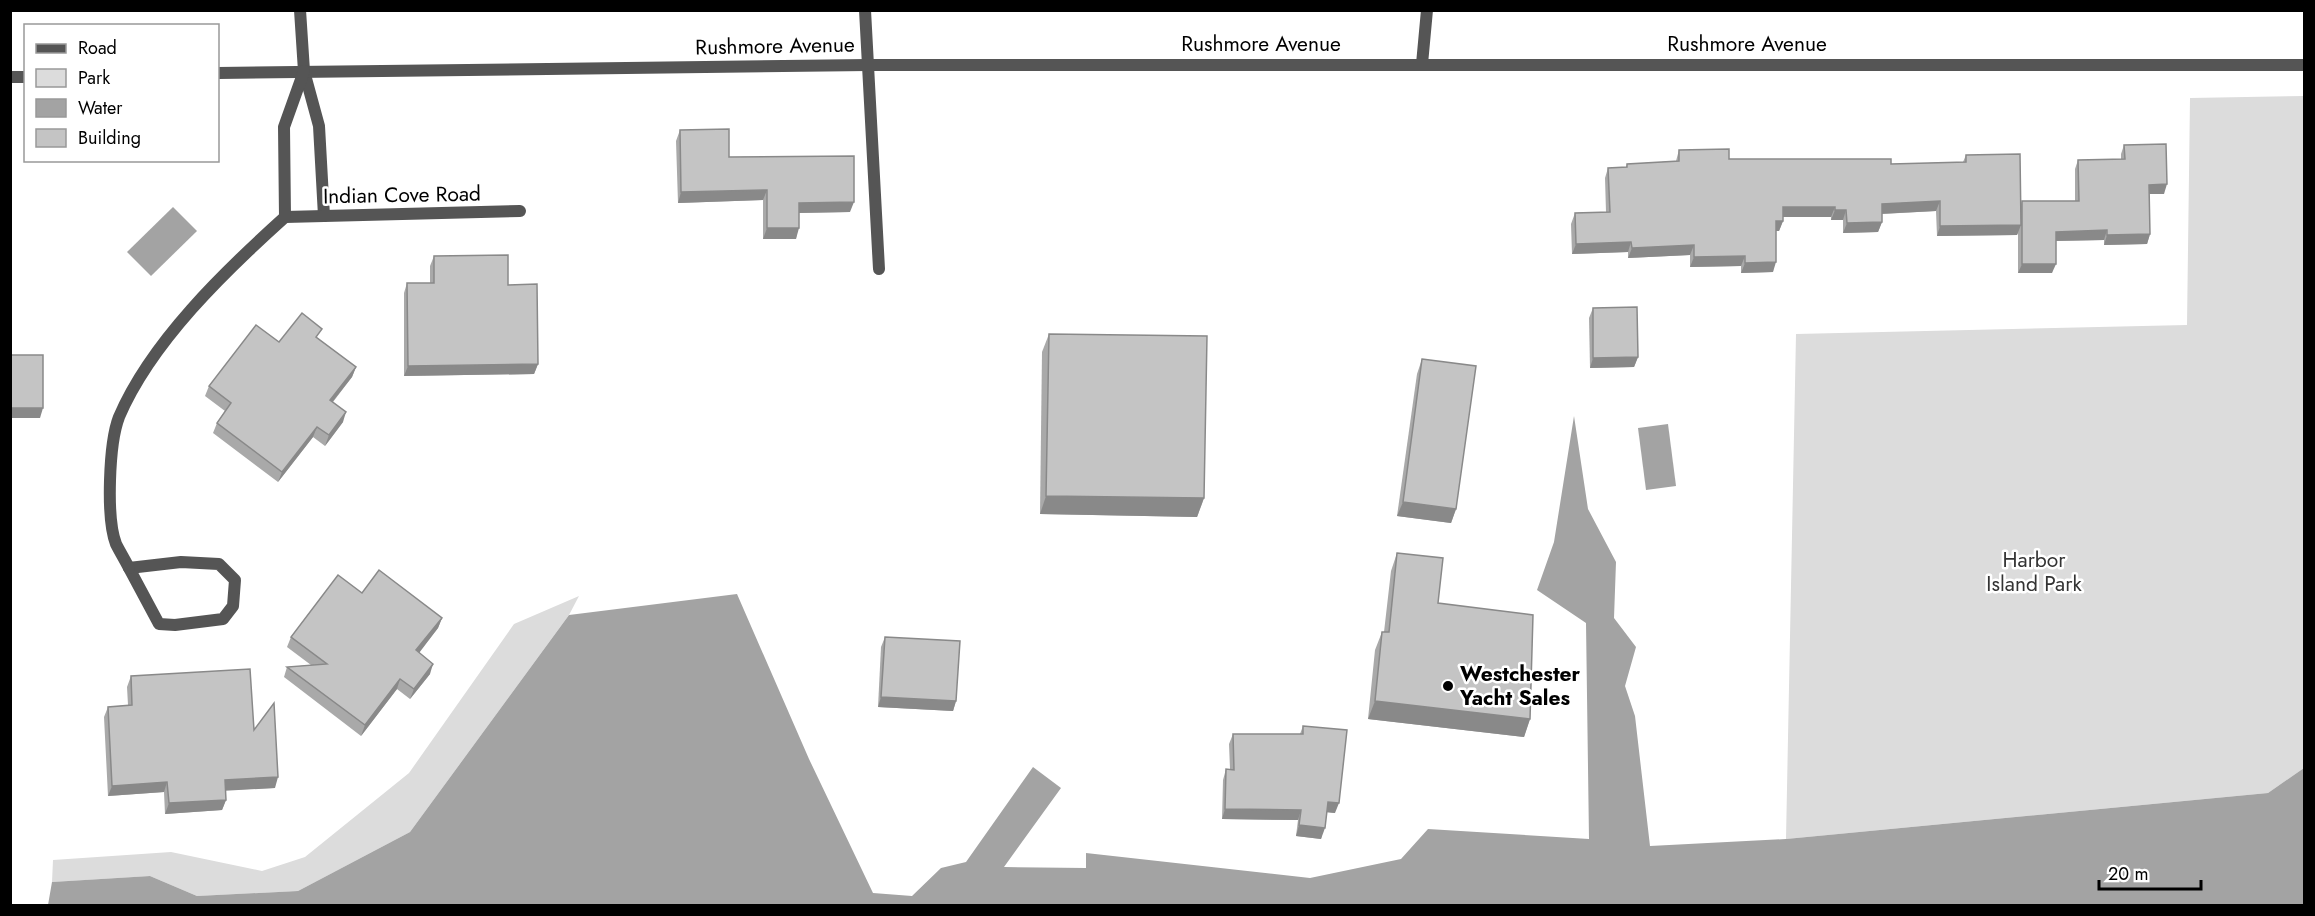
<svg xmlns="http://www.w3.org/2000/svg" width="2315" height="916" viewBox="0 0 2315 916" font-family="Jost,sans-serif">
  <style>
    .green { fill: #dcdcdc }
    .water { fill: #a3a3a3 }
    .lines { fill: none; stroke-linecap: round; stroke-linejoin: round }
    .minor { stroke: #555; stroke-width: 12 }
    .wall { fill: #a9a9a9 }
    .shaded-wall { fill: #898989 }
    .building { fill: #c4c4c4; stroke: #898989; stroke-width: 1.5 }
    .poi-dot { fill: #000; stroke: #fff; stroke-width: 2 }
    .labels { text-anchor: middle; stroke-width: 5; stroke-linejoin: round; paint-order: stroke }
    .street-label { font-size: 21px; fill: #000; stroke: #fff }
    .park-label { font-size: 21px; fill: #333; stroke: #fff }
    .poi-label { font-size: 21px; font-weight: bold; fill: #000; stroke: #fff; text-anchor: start }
  </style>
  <rect width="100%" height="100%" fill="#fff"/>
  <g class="green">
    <path d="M2304,96v672l-36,25 -482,46 10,-505 391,-9 3,-227z"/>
    <path d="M579,596l-10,19 -159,217 -112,59 -101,5 -47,-20 -98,6 1,-22 118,-8 91,19 43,-14 104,-84 105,-149z"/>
  </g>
  <g class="water">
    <path d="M173,207l24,24 -46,45 -24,-24z"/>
    <path d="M1574,416l14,93 28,53 -2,56 22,29 -11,39 10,30 15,130 136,-7 482,-46 36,-25v137h-2256l4,-23 98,-6 47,20 101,-5 112,-59 159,-217 168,-21 72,165 64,134 39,3 29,-28 25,-6 67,-95 28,21 -57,79 82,1v-15l224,25 91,-19 27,-30 161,10 -3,-216 -49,-33 17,-48z"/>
    <path d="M1668,424l8,62 -30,4 -8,-62z"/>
  </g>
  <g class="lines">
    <g class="minor">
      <path d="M300,10l4,61 15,55 5,90"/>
      <path d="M865,10l14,259"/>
      <path d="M1422,64l5,-54"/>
      <path d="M218,73l650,-8h1436"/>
      <path d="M10,77h16"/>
      <path d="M285,217l235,-6"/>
      <path d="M181,562l38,2 16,16 -2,26 -10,13 -48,6 -16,-1 -30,-56z"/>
      <path d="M129,568c-4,-8 -9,-16 -13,-24 -10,-26 -7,-101 3,-127 32,-75 106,-146 166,-200l-1,-90 20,-56"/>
    </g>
  </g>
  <g class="wall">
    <path d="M680,130l49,27 121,55 -51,1 -3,26h-33v-39l-85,3 -2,-62z"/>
    <path d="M2124,145l40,49h-15l1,40 -3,10 -43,1v-5l-48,1 -4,32h-34v-40l-1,2 -80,1 -1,-25 -54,3v8l-4,10 -35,1v-13h-12v-3h-48v4l-4,10h-3l-3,41 -32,1v-7l-51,1v-12l-62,3v-6l-56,2 -1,-30 4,-11 31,-1 -1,-34 3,-10 18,-1 1,-3 49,-3 3,-11 50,9 162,5 72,-2 3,-7 55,49 1,-3h53v-32l3,-9 43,-1v-5z"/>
    <path d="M434,256l74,29 30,79 -4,10 -130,2v-83l3,-10h23v-17z"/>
    <path d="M1593,308l45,49 -4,10 -44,1 -1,-50z"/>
    <path d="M1049,334l155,164 -7,19 -157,-3 2,-162z"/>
    <path d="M318,339l38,28 -4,10 -19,25 10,20 -18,24 -12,-9 -35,45 -65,-49 4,-10 8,-12 -20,-15 4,-10 70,-44z"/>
    <path d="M1422,359l34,150 -5,14 -54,-7 20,-142z"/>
    <path d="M1397,553l133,166 -6,18 -156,-18 7,-69 7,-18h2l7,-61z"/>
    <path d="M362,593l80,25 -4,10 -19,24 11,22 -20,25 -13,-10 -36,47 -77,-59 3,-10 24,-2 -24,-18 4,-10z"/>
    <path d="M885,637l71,64 -3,10 -75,-4 3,-60z"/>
    <path d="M131,676l123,54 21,58 -50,2 1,10 -4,10 -57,4 -1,-22 -56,4 -4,-79 4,-10 20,-2 -1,-18z"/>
    <path d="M1303,726l32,87 -8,-1 -6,27 -25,-3 2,-16 -76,-1 1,-39 3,-11h4l-1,-25 4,-10h67z"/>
  </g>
  <g class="shaded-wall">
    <path d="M2167,184l-3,10h-18l3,-9z"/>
    <path d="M767,190l-4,10 -85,3 3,-11z"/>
    <path d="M1940,201l-4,10 -58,3 4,-10z"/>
    <path d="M854,202l-4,10 -54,1 3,-10z"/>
    <path d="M1783,207h52l-4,10h-52z"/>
    <path d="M1835,210h11l-3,10h-12z"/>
    <path d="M1776,221h7l-4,10h-7z"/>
    <path d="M1882,222l-4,10 -35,1 4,-10z"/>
    <path d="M2021,225l-4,10 -80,1 3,-10z"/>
    <path d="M767,228h32l-3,11h-33z"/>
    <path d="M2107,230l-3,10 -52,1 4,-9z"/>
    <path d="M2150,234l-3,10 -43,1 3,-10z"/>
    <path d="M1631,242l-3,10 -56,2 4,-10z"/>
    <path d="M1694,245l-4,10 -62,3 4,-10z"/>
    <path d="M1745,256l-4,10 -51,1 4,-10z"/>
    <path d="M1776,262l-3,10 -32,1 4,-10z"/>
    <path d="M2022,264h34l-4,9h-34z"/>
    <path d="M1638,357l-4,10 -44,1 3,-10z"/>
    <path d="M538,364l-4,10 -130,2 4,-10z"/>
    <path d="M356,367l-4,10 -26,33 4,-10z"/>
    <path d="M10,408h33l-3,10h-30z"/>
    <path d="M346,412l-3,10 -18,24 4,-11z"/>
    <path d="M317,427l-4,10 -35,45 4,-10z"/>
    <path d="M1046,496l158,2 -7,19 -157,-3z"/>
    <path d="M1403,502l53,7 -5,14 -54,-7z"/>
    <path d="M442,618l-4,10 -25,33 3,-11z"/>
    <path d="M433,664l-3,10 -20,25 4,-10z"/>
    <path d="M400,679l-3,10 -36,47 4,-11z"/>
    <path d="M881,697l75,4 -3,10 -75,-4z"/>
    <path d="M1375,701l155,18 -6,18 -156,-18z"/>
    <path d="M278,777l-3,11 -54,3 4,-11z"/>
    <path d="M167,782l-3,10 -56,4 4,-10z"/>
    <path d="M226,800l-4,10 -57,4 4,-11z"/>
    <path d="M1328,802l11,1 -4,10 -11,-1z"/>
    <path d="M1225,809l76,1 -3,10 -76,-1z"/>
    <path d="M1299,825l26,3 -4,11 -25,-3z"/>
  </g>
  <g class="building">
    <path d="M729,129v28l125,-1v46l-55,1v25h-32v-38l-86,2 -1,-62z"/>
    <path d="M2166,144l1,40 -18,1 1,49 -43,1v-5l-51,2v32h-34v-63h57l-1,-41 47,-1 -1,-14z"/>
    <path d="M1729,149v10h162v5l75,-2v-7l54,-1 1,71 -81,1v-25l-58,3v18l-35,1 -1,-13h-11v-3h-52v14h-7v41l-31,1v-7l-51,1v-12l-62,3 -1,-6 -55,2 -1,-31 35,-1 -2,-44 19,-1v-3l52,-3v-11z"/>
    <path d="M508,255v30l29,-1 1,80 -130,2 -1,-83h27v-27z"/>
    <path d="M1637,307l1,50 -45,1v-50z"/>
    <path d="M302,313l20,16 -6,8 40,30 -26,33 16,12 -17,23 -12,-8 -35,45 -65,-49 14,-20 -22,-17 47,-61 23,17z"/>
    <path d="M1049,334l158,2 -3,162 -158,-2z"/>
    <rect x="10" y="355" width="33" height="53"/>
    <path d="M1422,359l54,7 -20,143 -53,-7z"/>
    <path d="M1397,553l46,5 -5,45 95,12 -3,104 -155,-18 7,-69h7z"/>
    <path d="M379,570l63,48 -26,32 17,14 -19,25 -14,-10 -35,46 -78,-58 40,-3 -36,-27 47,-62 24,18z"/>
    <path d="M885,637l75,4 -4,60 -75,-4z"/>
    <path d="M250,669l4,61 20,-27 4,74 -53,3 1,20 -57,3 -2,-21 -55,4 -4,-79 24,-2 -1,-29z"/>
    <path d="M1303,726l44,4 -8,73 -11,-1 -3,26 -26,-3 2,-15 -76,-1 1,-40 8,1 -1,-36h70z"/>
  </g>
  <circle class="poi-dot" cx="1448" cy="686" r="6"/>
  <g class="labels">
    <g class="street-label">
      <text x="1261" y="51">Rushmore Avenue</text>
      <text x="1747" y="51">Rushmore Avenue</text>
      <text transform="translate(775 46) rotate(-1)" y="7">Rushmore Avenue</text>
      <text transform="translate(402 195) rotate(-1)" y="7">Indian Cove Road</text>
    </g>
    <g class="park-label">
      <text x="2034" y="567">Harbor<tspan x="2034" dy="24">Island Park</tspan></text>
    </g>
    <g class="poi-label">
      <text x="1460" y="681">Westchester<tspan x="1460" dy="24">Yacht Sales</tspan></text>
    </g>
  </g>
  <rect width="2315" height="916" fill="none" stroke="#000000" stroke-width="24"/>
  <rect x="24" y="24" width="195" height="138" fill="#ffffff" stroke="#999999" stroke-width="1.5"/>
  <rect x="36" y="44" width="30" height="9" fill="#555555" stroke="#999999" stroke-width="1.5"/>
  <text x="78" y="54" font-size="18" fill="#000000">Road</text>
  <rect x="36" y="69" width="30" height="18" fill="#dcdcdc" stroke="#999999" stroke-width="1.5"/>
  <text x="78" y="84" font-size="18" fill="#000000">Park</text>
  <rect x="36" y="99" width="30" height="18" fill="#a3a3a3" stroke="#999999" stroke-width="1.5"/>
  <text x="78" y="114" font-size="18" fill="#000000">Water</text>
  <rect x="36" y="129" width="30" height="18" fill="#c4c4c4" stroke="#999999" stroke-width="1.5"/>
  <text x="78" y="144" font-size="18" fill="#000000">Building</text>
  <path d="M2099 880v9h102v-9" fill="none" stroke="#000000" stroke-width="3"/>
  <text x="2108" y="880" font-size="18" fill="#000000" stroke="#ffffff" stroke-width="4.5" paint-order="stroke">20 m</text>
</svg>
